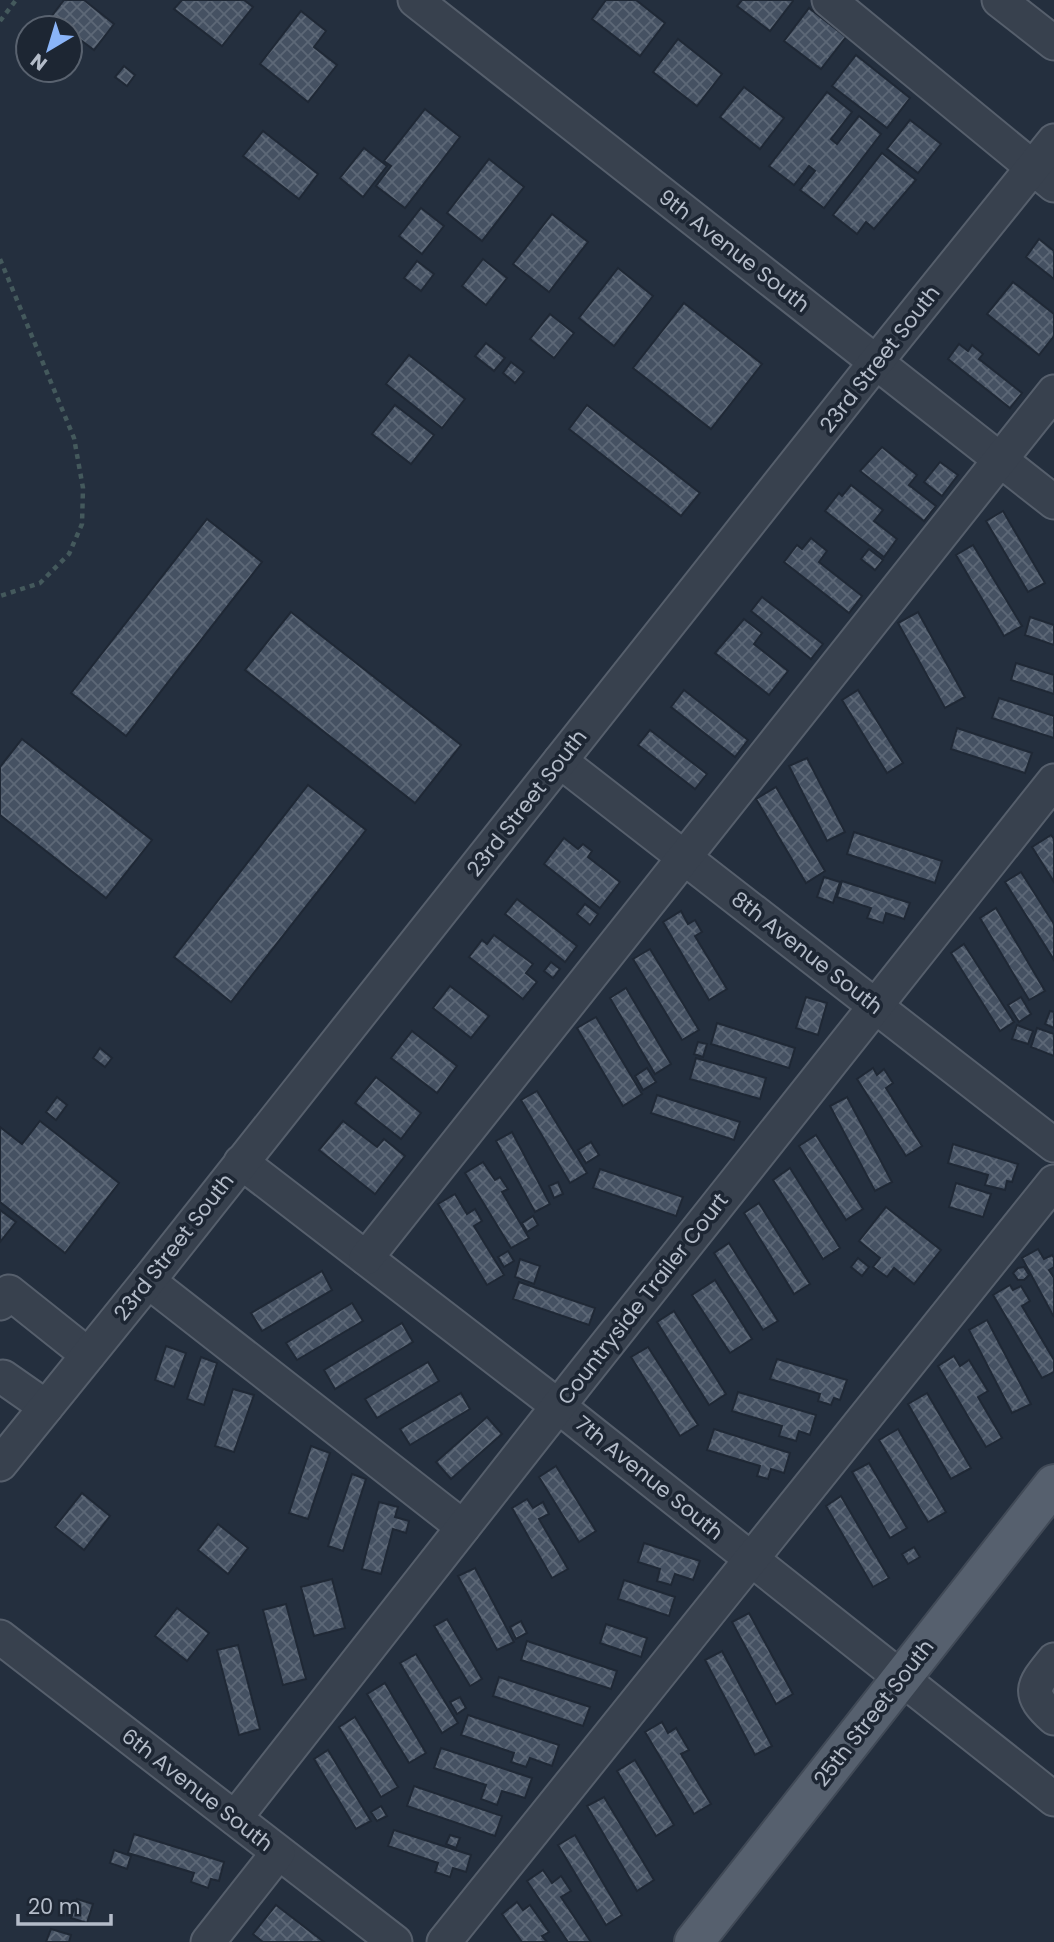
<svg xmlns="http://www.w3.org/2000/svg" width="1054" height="1942" viewBox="0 0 1054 1942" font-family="Poppins,sans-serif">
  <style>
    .building { fill: url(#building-cross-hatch); stroke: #1f2835; stroke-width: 2 }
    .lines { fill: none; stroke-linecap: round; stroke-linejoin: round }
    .minor-casing { stroke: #565f6c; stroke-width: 37 }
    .major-casing { stroke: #414a57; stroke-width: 42 }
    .path { stroke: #44595c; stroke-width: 4.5; stroke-dasharray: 5 5; stroke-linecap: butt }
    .minor { stroke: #38414e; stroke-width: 33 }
    .major { stroke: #56606e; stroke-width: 38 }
    .labels { text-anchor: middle; stroke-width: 7; stroke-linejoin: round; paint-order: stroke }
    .street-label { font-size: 21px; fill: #b4bcc9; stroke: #1d2633 }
  </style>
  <defs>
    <pattern id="building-cross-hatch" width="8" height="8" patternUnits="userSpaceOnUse" patternTransform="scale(1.75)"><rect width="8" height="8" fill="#455162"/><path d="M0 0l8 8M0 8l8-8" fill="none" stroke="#5d6877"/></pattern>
  </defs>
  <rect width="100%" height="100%" fill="#242f3e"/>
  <g class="building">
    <path d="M64,0h20l30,24 -20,26 -24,-18v-4h-5l-14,-11z"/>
    <path d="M182,0h62l9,7 -31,39 -48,-37z"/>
    <path d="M606,0h30l29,23 -25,33 -48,-37z"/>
    <path d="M742,0h51v1l-23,30 -33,-25z"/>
    <path d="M809,8l37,29 -25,32 -37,-28z"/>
    <path d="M301,11l25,20 -12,16 23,18 -29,37 -48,-38z"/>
    <path d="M678,39l44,35 -25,32 -44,-34z"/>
    <path d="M856,55l54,43 -23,30 -55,-42z"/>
    <path d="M124,66l11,9 -8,11 -12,-9z"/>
    <path d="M744,87l40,31 -24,31 -40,-32z"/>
    <path d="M827,92l25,20 -21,27 6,5 22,-28 22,18 -57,74 -24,-18 15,-19 -6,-5 -15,19 -25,-19z"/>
    <path d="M425,109l35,28 -55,71 -29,-22 15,-20 -7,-5z"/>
    <path d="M910,120l31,24 -23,29 -31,-24z"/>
    <path d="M263,131l55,43 -19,25 -56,-43z"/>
    <path d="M364,148l23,18 -24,31 -23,-19z"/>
    <path d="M882,153l34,27 -42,49 -8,-7 -9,12 -24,-19z"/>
    <path d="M489,159l35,28 -42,54 -35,-28z"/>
    <path d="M421,208l23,18 -22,28 -23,-18z"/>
    <path d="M552,214l36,28 -39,50 -36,-28z"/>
    <path d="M1039,239l15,12v28l-28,-22z"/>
    <path d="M483,259l24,19 -21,27 -24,-19z"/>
    <path d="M417,261l17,13 -13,17 -17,-13z"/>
    <path d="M618,268l35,28 -39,50 -35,-28z"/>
    <path d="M1013,282l41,32v22l-15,19 -52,-41z"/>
    <path d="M684,303l78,61 -51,65 -78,-61z"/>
    <path d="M550,314l24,19 -20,25 -24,-19z"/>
    <path d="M486,343l19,15 -11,13 -19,-15z"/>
    <path d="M959,344l9,7 4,-6 11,9 -4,5 43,34 -12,15 -62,-49z"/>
    <path d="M409,355l56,44 -23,29 -56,-44z"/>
    <path d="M511,362l13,10 -9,11 -12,-10z"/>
    <path d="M395,405l39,30 -23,29 -39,-30z"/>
    <path d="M587,405l113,88 -19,23 -112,-87z"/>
    <path d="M882,447l35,28 -8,10 27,21 -12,15 -64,-50z"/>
    <path d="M940,462l18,13 -16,21 -18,-14z"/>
    <path d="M851,485l32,25 -9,11 23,18 -13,18 -59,-46 14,-18 3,3z"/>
    <path d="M1003,511l42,72 -17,9 -42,-71z"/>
    <path d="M207,519l55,43 -136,174 -55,-43z"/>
    <path d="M811,538l16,13 -8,11 43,34 -13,17 -65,-51 13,-17 5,4z"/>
    <path d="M973,545l49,81 -18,10 -48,-81z"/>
    <path d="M869,549l14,11 -8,10 -14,-11z"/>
    <path d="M762,597l61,47 -12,15 -60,-48z"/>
    <path d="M291,612l170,133 -46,58 -170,-133z"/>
    <path d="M918,612l47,85 -20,11 -47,-85z"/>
    <path d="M1030,617l24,8v20l-29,-10z"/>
    <path d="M744,619l18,14 -8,11 34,27 -19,24 -54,-42z"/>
    <path d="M1016,663l38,12v19l-43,-14z"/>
    <path d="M684,690l64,50 -13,17 -64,-50z"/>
    <path d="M858,690l45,73 -16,10 -45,-73z"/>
    <path d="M999,698l55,18v22l-62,-20z"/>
    <path d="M957,728l75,25 -7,20 -74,-24z"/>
    <path d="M650,730l57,44 -12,15 -57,-44z"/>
    <path d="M22,739l130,101 -46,58 -106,-83v-48z"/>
    <path d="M807,758l38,74 -18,9 -38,-75z"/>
    <path d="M308,785l58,45 -135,172 -57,-45z"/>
    <path d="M776,787l49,84 -19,12 -50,-84z"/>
    <path d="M854,832l88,29 -7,22 -88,-29z"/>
    <path d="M1051,835l3,4v43l-22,-35z"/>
    <path d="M564,838l14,11 5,-5 9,7 -4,6 32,25 -20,26 -56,-44z"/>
    <path d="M1021,872l33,52v36l-49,-78z"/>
    <path d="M824,877l16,5 -7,21 -16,-6z"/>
    <path d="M842,881l68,22 -6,16 -18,-6 -3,10 -16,-5 4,-10 -34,-11z"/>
    <path d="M517,899l60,47 -12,16 -60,-48z"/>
    <path d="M585,904l13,10 -8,11 -13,-11z"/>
    <path d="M996,908l49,83 -16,9 -49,-82z"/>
    <path d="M681,911l7,13 7,-4 7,12 -7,4 32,53 -18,11 -46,-78z"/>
    <path d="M494,935l39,29 -7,9 11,9 -14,17 -54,-42 13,-17 5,4z"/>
    <path d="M964,944l50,78 -14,9 -49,-78z"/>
    <path d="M650,949l49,81 -17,10 -49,-81z"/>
    <path d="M551,962l9,7 -7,9 -9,-7z"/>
    <path d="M450,986l39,30 -18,22 -38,-30z"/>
    <path d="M626,988l45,76 -16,10 -45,-76z"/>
    <path d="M806,997l21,6 -9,32 -22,-7z"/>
    <path d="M1021,997l10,17 -12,8 -11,-17z"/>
    <path d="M1050,1011l4,1v16l-9,-4z"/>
    <path d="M596,1017l46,77 -19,12 -46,-78z"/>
    <path d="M717,1023l78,25 -6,20 -78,-24z"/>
    <path d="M1017,1025l16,6 -5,13 -16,-5z"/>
    <path d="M1037,1028l17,6v22l-23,-9z"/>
    <path d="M412,1031l45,35 -20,27 -46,-35z"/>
    <path d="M698,1042l9,2 -4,13 -9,-3z"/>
    <path d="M100,1048l12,10 -7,9 -12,-9z"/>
    <path d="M696,1058l70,20 -6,21 -70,-20z"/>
    <path d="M647,1068l9,14 -13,8 -8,-14z"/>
    <path d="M873,1068l4,7 7,-6 9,14 -7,5 36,58 -16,10 -49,-77z"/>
    <path d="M376,1077l45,36 -20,26 -46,-36z"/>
    <path d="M537,1091l50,82 -17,10 -49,-83z"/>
    <path d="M657,1095l83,27 -6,18 -83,-27z"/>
    <path d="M57,1097l10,8 -11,15 -10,-8z"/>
    <path d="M847,1097l45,85 -17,9 -45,-85z"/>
    <path d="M40,1121l79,62 -54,70 -65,-51v-75l22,17z"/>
    <path d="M343,1121l34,26 7,-8 21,17 -30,38 -56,-44z"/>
    <path d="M512,1132l38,72 -15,8 -39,-71z"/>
    <path d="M816,1135l47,74 -17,11 -47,-74z"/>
    <path d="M591,1142l8,13 -13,8 -8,-13z"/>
    <path d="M953,1144l65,20 -6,18 -5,-1 -2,9 -20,-5 3,-10 -40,-12z"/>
    <path d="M483,1162l12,18 5,-3 8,12 -6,3 27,46 -18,10 -46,-75z"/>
    <path d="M790,1168l50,80 -17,11 -50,-79z"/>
    <path d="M600,1169l83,28 -7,19 -83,-28z"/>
    <path d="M558,1182l5,12 -9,4 -5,-12z"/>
    <path d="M956,1183l35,11 -8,23 -34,-10z"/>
    <path d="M455,1194l12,20 8,-5 7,12 -8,5 30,49 -17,10 -49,-81z"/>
    <path d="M759,1203l51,81 -16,10 -50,-81z"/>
    <path d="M886,1207l55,43 -27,34 -20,-16 -7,9 -14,-10 7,-9 -21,-17z"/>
    <path d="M0,1210l16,12 -16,20z"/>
    <path d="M533,1216l5,9 -11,7 -5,-9z"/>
    <path d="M729,1243l49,78 -15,9 -49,-77z"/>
    <path d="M1038,1249l6,10 8,-4 2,3v9l-5,3 5,8v39l-32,-59z"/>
    <path d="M508,1251l6,10 -10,6 -6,-10z"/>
    <path d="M858,1258l11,9 -7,9 -11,-9z"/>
    <path d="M520,1259l20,7 -6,18 -19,-7z"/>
    <path d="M1024,1267l5,8 -5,5h-6l-5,-7 5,-5z"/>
    <path d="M322,1271l10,19 -70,41 -11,-18z"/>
    <path d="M715,1280l37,59 -22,14 -38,-58z"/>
    <path d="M519,1282l76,26 -6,17 -76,-26z"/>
    <path d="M1010,1285l3,5 8,-4 9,15 -8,5 32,54v12l-12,6 -49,-83z"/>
    <path d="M352,1303l11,18 -66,39 -11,-17z"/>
    <path d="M674,1311l52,83 -17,11 -52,-83z"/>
    <path d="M987,1320l44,84 -19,9 -43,-83z"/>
    <path d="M402,1323l11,19 -78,47 -11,-19z"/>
    <path d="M166,1346l20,7 -12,34 -19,-7z"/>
    <path d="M648,1347l50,78 -18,11 -49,-79z"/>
    <path d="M954,1356l6,10 9,-6 19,31 -10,6 24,41 -16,9 -48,-81z"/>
    <path d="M201,1357l16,6 -13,42 -17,-6z"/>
    <path d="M777,1359l70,21 -7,20 -6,-2 -3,7 -13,-4 2,-7 -50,-15z"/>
    <path d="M428,1362l11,19 -62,37 -12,-19z"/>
    <path d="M233,1389l21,6 -20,57 -19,-6z"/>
    <path d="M738,1392l78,23 -6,20 -11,-4 -3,10 -17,-5 3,-10 -50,-15z"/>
    <path d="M461,1393l9,16 -60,36 -10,-16z"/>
    <path d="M927,1393l44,75 -20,11 -43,-75z"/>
    <path d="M487,1417l15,17 -51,45 -15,-17z"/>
    <path d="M714,1429l76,24 -6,20 -13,-4 -3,10 -11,-3 3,-10 -53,-16z"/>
    <path d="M898,1429l48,83 -18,10 -49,-82z"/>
    <path d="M311,1446l19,7 -22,66 -19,-6z"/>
    <path d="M869,1463l38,65 -17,10 -38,-66z"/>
    <path d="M556,1466l40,65 -17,11 -40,-65z"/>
    <path d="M352,1474l14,5 -23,72 -15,-5z"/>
    <path d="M82,1493l28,23 -26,34 -29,-23z"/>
    <path d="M841,1496l48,82 -16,9 -47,-81z"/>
    <path d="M527,1499l6,9 10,-6 6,12 -10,5 29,50 -16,9 -40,-70z"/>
    <path d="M379,1502l19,5 -3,10 14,4 -3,12 -13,-4 -12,45 -19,-5z"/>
    <path d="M218,1524l30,24 -20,26 -30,-24z"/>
    <path d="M644,1543l56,18 -7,19 -18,-6 -4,11 -14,-4 3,-12 -22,-7z"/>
    <path d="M914,1547l6,10 -12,7 -6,-10z"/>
    <path d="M475,1568l39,74 -17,8 -39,-74z"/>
    <path d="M332,1579l13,49 -31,8 -13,-49z"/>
    <path d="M624,1580l51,17 -6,19 -51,-17z"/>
    <path d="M286,1604l20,75 -23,6 -20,-75z"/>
    <path d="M177,1608l32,25 -22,28 -32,-25z"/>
    <path d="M749,1613l44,81 -17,10 -44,-82z"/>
    <path d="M447,1619l35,60 -12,7 -36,-60z"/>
    <path d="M521,1621l6,12 -11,6 -6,-12z"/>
    <path d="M606,1624l41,14 -6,19 -41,-14z"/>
    <path d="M527,1641l90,30 -6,18 -90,-29z"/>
    <path d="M238,1645l22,84 -21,6 -22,-85z"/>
    <path d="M722,1651l50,95 -17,9 -50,-95z"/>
    <path d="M416,1654l42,69 -16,10 -42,-70z"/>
    <path d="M499,1677l91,30 -7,19 -90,-30z"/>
    <path d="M385,1683l41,70 -17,10 -42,-69z"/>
    <path d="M460,1697l6,11 -9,6 -7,-12z"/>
    <path d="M468,1715l91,30 -7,21 -22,-8 -4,9 -15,-5 3,-9 -53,-18z"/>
    <path d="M355,1717l43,70 -17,10 -42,-70z"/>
    <path d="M662,1722l6,11 8,-5 13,22 -8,4 30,50 -17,10 -49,-82z"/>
    <path d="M441,1748l91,30 -7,20 -23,-7 -5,14 -16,-6 5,-14 -52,-17z"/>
    <path d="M328,1750l43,71 -15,8 -42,-70z"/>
    <path d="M635,1760l39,65 -18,11 -39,-65z"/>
    <path d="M414,1786l88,30 -7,20 -88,-30z"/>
    <path d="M604,1797l50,83 -17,11 -50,-85z"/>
    <path d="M381,1806l6,10 -10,5 -6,-9z"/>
    <path d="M394,1830l77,25 -5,17 -13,-4 -3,9 -15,-5 3,-9 -50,-17z"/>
    <path d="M134,1834l90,28 -5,19 -8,-2 -3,9 -17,-6 3,-9 -66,-20z"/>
    <path d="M450,1835l10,3 -4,10 -10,-4z"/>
    <path d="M575,1835l47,80 -16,10 -48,-80z"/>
    <path d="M114,1850l17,6 -4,13 -17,-6z"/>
    <path d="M543,1870l9,13 9,-7 10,15 -10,6 30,45h-23l-41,-61z"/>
    <path d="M77,1899l16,5 -6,19 -16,-5z"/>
    <path d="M517,1902l6,8 7,-5 19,27 -7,4 5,6h-25l-20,-28z"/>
    <path d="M276,1905l48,37h-61l-10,-8z"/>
    <path d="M51,1929l20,6 -2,7h-23z"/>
  </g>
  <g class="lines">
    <defs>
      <g id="minor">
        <path d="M415,0l639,502"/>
        <path d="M829,0l225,185"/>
        <path d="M999,0l55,43"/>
        <path d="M560,761l494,384"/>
        <path d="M241,1162l317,244 496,393"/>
        <path d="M366,1258l688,-866"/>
        <path d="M148,1281l315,246"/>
        <path d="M0,1303l9,-11 79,63"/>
        <path d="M3,1377l43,30"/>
        <path d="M0,1464l148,-183 728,-919 178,-221"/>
        <path d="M0,1637l395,305"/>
        <path d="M1054,1660c-21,26 -28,33 0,58"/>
        <path d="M235,1818l346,-441 473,-596"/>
        <path d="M208,1942l70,-89"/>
        <path d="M444,1942l610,-760"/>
      </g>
      <path id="major" d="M694,1942l360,-458"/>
    </defs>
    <use href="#minor" class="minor-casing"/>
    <use href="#major" class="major-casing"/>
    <g class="path">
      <path d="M0,21l16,-21"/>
      <path d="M0,259l74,179 9,50 -1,36 -13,30 -29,29 -40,13"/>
    </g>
    <use href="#minor" class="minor"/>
    <use href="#major" class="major"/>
  </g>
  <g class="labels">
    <g class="street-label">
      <text transform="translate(734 251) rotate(38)" y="7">9th Avenue South</text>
      <text transform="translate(880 359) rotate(-52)" y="7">23rd Street South</text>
      <text transform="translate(527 803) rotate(-52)" y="7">23rd Street South</text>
      <text transform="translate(807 953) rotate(38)" y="7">8th Avenue South</text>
      <text transform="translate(174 1247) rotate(-52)" y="7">23rd Street South</text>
      <text transform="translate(643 1299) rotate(-52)" y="7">Countryside Trailer Court</text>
      <text transform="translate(649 1478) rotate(39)" y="7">7th Avenue South</text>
      <text transform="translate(874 1713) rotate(-52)" y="7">25th Street South</text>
      <text transform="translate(197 1790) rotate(38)" y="7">6th Avenue South</text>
    </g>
  </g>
  <g transform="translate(49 49) rotate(218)"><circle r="33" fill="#1d2633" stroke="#59626f" stroke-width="2"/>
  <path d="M0-5L12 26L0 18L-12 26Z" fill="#8ab4f8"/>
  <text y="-10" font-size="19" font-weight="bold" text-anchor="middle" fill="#b4bcc9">N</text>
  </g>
  <path d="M18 1914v10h93v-10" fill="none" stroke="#b4bcc9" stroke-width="3.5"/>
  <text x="28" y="1914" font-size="21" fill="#b4bcc9" stroke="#1d2633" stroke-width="5" paint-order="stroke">20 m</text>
</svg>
